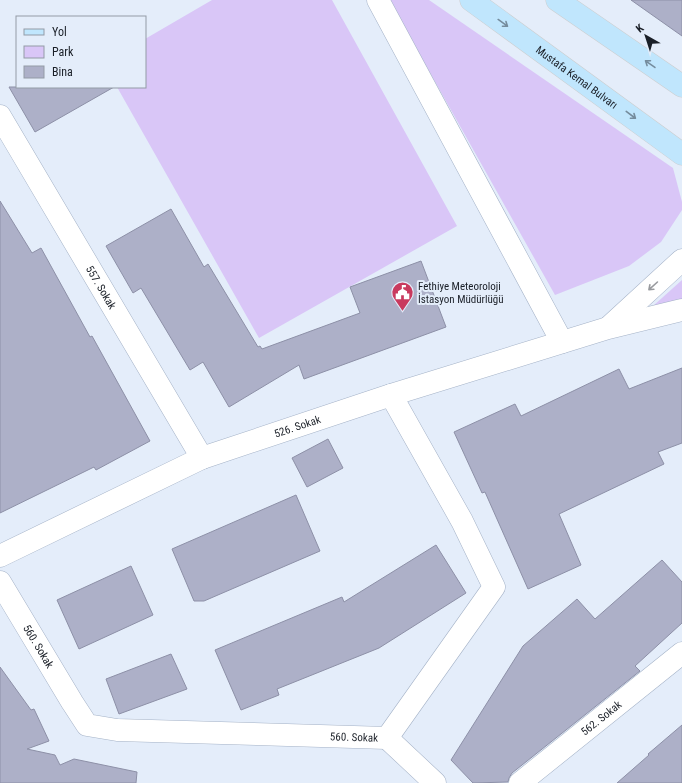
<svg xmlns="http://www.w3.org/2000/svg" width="682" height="783" viewBox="0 0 682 783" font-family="'Roboto Condensed',sans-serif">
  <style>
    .green { fill: #d9c6f7 }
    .building { fill: #adb0c8; stroke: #8d90a7 }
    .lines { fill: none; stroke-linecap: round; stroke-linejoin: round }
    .minor-casing { stroke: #a4b2c7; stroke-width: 23 }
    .major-casing { stroke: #cdcecf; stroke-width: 23 }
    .minor { stroke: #fff; stroke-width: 22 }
    .major { stroke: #c0e6fd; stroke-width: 22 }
    .oneway { stroke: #758c9d }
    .oneway2 { stroke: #989a9e }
    .labels { text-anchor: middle; stroke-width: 4; stroke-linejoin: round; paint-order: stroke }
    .street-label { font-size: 11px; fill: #1a1f27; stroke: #e4edfa }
    .poi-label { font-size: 11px; fill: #1a1f27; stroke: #e4edfa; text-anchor: start }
  </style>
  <rect width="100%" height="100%" fill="#e4edfa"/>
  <g class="green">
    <path d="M212,0h120l125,226 -198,112 -142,-251h28v-48z"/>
    <path d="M389,0h40l244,168 9,34v8l-21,32 -32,24 -74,29z"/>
    <path d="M682,280v20l-29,6z"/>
  </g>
  <g class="building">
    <path d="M631,0h51v36z"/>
    <path d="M9,87h105l-79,45z"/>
    <path d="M0,201l32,52 9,-5 49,89 2,-1 58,105 -54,29 -2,-3 -94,46z"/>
    <path d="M171,209l33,58 4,-3 50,83 2,-1 2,3 98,-36 -10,-26 71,-26 25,66 -142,52 -5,-14 -70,42 -26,-45 -13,8 -49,-82 -8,5 -27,-47z"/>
    <path d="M682,368v75l-24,9 6,12 -105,50 22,51 -53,24 -43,-97 -3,1 -28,-61 61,-28 6,12 98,-47 10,20z"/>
    <path d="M328,439l15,29 -36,19 -15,-29z"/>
    <path d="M296,495l24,56 -116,50h-10l-22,-52z"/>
    <path d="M436,545l30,48 -87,55 -102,41 2,6 -38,15 -26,-60 127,-53 2,5z"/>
    <path d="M662,560l20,22v41l-47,43 5,5 -128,102 -3,5 -1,4 -35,1 -22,-23 72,-114 54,-47 18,20z"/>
    <path d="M131,566l22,49 -74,34 -22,-49z"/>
    <path d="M171,654l16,35 -68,25 -13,-35z"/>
    <path d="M0,667l31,43 3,-1 15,32 -22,8 28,6 5,10 14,-6 63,13 -1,11h-136z"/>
    <path d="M682,725v58h-65l32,-28 -1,-1z"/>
  </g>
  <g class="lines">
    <defs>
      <g id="minor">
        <path d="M378,0l184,342"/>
        <path id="s1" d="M0,116l202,342"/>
        <path d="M609,327l73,-67"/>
        <path id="s2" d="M0,556l202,-98 189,-63 217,-67 74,-18"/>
        <path id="s3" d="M0,582l72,120 15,23 30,5 270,8 107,-151 -32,-66 -71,-126"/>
        <path d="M387,738l48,45"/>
        <path id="s4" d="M520,783l162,-130"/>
      </g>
      <g id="major">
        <path id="s5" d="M471,0l211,154"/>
        <path d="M557,0l125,86"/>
      </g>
    </defs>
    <use href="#minor" class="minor-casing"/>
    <use href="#major" class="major-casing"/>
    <use href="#minor" class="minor"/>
    <use href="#major" class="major"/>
  </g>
  <defs><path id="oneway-shaft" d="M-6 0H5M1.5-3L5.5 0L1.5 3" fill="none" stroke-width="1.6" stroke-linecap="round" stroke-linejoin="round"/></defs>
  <g class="oneway">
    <use href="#oneway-shaft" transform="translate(503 23) rotate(36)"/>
    <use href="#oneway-shaft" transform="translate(650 64) rotate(-145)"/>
    <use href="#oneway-shaft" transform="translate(631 115) rotate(37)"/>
  </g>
  <use class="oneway2" href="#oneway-shaft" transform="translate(653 286) rotate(138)"/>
  <defs>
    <symbol id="civic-pin" viewBox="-11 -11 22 30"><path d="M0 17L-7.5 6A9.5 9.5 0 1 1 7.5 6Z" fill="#c93a5f" stroke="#e4edfa"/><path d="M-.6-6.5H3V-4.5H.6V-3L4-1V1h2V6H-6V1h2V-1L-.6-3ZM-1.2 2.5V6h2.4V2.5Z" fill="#fff"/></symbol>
  </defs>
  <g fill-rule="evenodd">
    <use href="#civic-pin" x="390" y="280" width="25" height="34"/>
  </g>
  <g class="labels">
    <g class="street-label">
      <text dy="4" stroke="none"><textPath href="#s5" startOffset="131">Mustafa Kemal Bulvarı</textPath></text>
      <text dy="4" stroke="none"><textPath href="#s1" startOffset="199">557. Sokak</textPath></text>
      <text dy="4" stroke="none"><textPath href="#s2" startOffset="325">526. Sokak</textPath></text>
      <text dy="4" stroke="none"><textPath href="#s3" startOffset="75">560. Sokak</textPath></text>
      <text dy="4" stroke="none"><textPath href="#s4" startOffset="104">562. Sokak</textPath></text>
      <text dy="4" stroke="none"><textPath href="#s3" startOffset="435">560. Sokak</textPath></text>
    </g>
    <g class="poi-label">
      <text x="418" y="290">Fethiye Meteoroloji<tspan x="418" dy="13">İstasyon Müdürlüğü</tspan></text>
    </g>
  </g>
  <rect x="16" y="16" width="130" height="72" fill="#e4edfa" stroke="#939ba6"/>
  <rect x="24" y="29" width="20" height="6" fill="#c0e6fd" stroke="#939ba6"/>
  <text x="52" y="36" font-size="12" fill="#1a1f27">Yol</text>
  <rect x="24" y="46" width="20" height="12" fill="#d9c6f7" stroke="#939ba6"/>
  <text x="52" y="56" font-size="12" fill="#1a1f27">Park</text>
  <rect x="24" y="66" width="20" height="12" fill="#adb0c8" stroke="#939ba6"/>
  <text x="52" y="76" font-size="12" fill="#1a1f27">Bina</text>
  <g transform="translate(646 36) rotate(321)" stroke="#e4edfa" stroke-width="3" paint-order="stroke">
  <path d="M0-3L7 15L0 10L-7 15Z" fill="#1a1f27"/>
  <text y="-6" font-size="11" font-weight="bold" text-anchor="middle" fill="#1a1f27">K</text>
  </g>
</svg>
